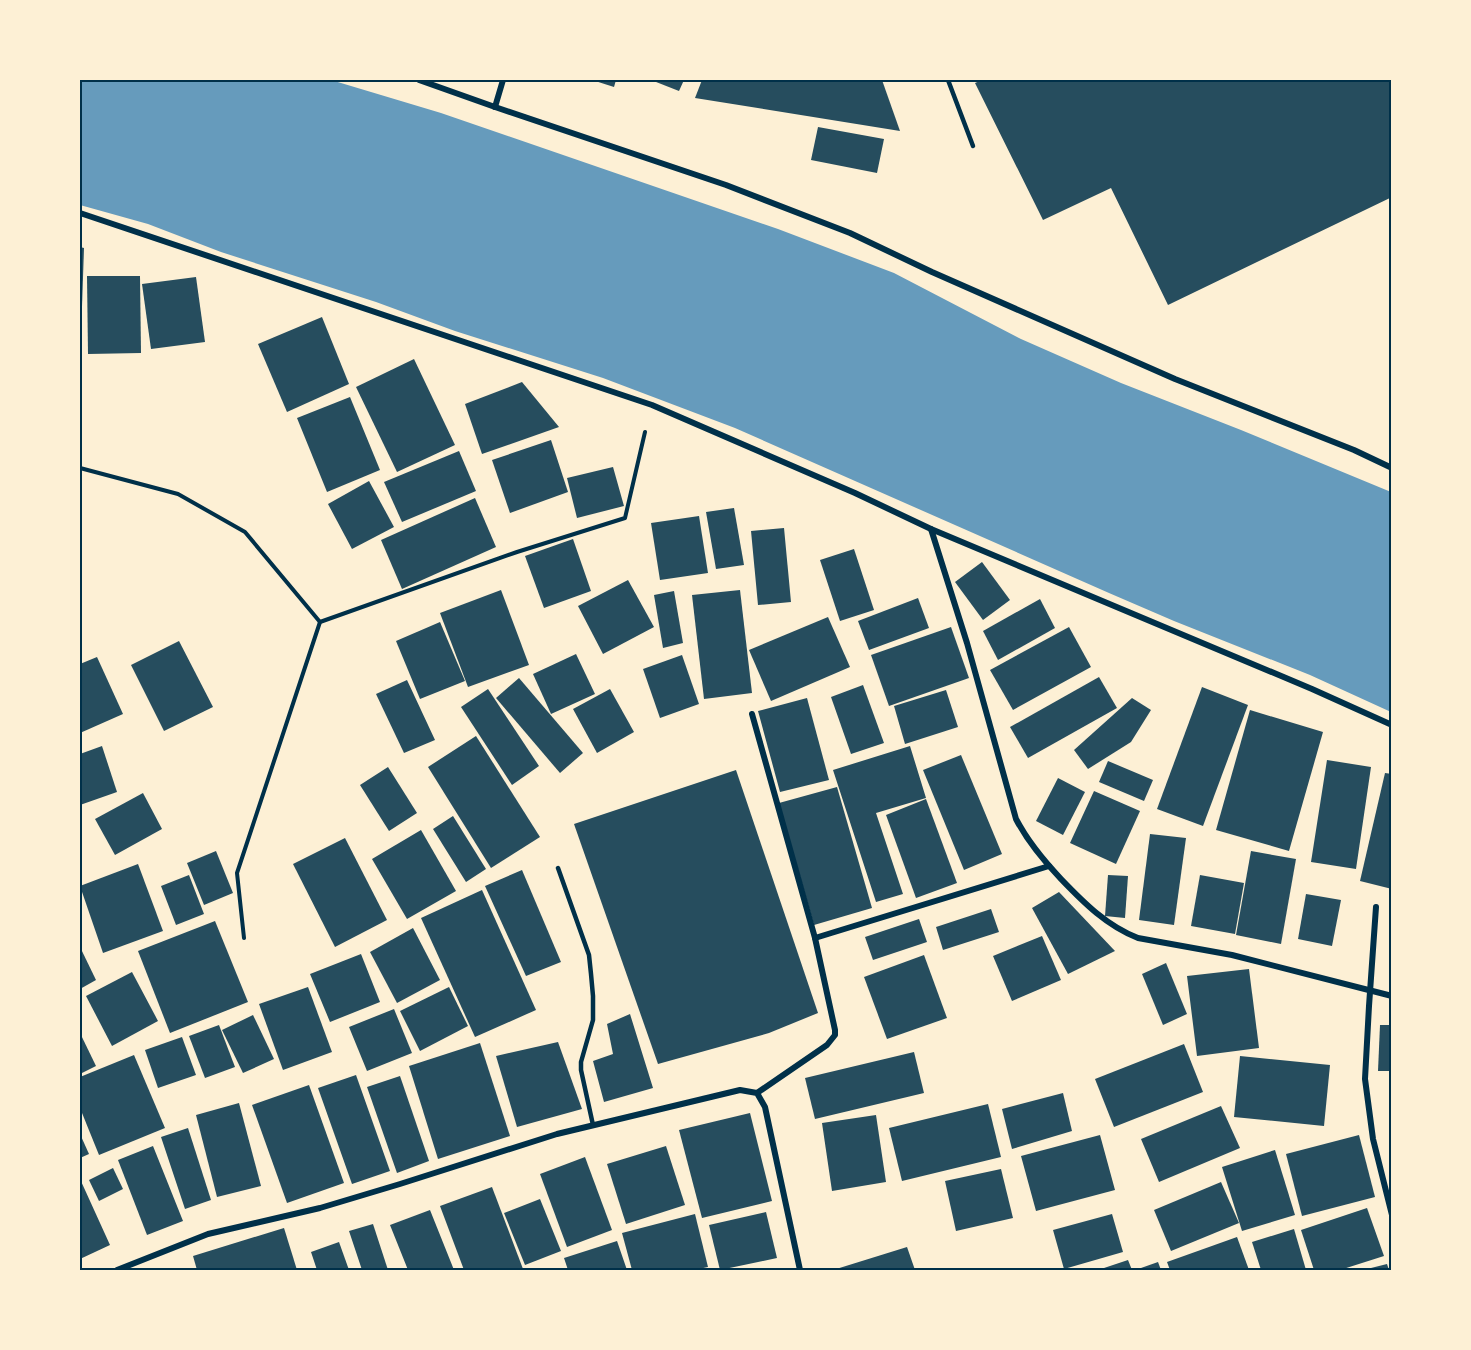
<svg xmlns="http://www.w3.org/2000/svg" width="1471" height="1350" viewBox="0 0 1471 1350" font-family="Manrope,sans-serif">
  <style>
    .water { fill: #669bbc }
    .building { fill: #264d5e }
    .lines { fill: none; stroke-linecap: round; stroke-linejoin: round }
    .path { stroke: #003049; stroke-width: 4 }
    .service { stroke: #003049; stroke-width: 4.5 }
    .minor { stroke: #003049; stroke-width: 6 }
    .neatline { fill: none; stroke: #003049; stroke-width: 2 }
  </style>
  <rect width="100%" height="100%" fill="#fdf0d5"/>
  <path class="water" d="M80,80h251l110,33 337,116 116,44 127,66 100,44 120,47 150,62v220l-81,-37 -136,-54 -65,-28 -374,-165 -132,-50 -148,-47 -79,-29 -155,-50 -73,-28 -68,-19z"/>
  <g class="building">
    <path d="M592,80h24l-2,7z"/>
    <path d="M651,80h33l-5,11z"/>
    <path d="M702,80h180l18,51 -205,-33z"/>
    <path d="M982,80h410v117l-224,108 -57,-117 -68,32 -68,-137z"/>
    <path d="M818,127l66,12 -7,34 -66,-13z"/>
    <path d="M80,247l4,1 -3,88h-1z"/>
    <path d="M87,276h53l1,77 -53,1z"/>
    <path d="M196,277l9,65 -54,7 -9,-65z"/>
    <path d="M322,317l27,67 -62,28 -29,-68z"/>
    <path d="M414,359l41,86 -58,27 -41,-85z"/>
    <path d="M522,382l37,45 -77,27 -17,-50z"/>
    <path d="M350,397l30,73 -53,22 -30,-74z"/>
    <path d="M551,440l17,52 -58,21 -18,-53z"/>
    <path d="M459,451l17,40 -74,31 -18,-40z"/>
    <path d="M613,467l11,39 -47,12 -10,-40z"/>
    <path d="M369,481l25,46 -42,22 -24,-45z"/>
    <path d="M475,498l21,49 -94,42 -21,-49z"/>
    <path d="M734,508l10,57 -28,4 -10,-57z"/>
    <path d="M699,516l9,57 -48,7 -9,-57z"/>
    <path d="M784,528l7,74 -33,3 -7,-74z"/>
    <path d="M573,539l18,52 -47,17 -19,-52z"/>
    <path d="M854,549l20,61 -34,11 -20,-61z"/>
    <path d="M982,562l28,38 -27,20 -28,-38z"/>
    <path d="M628,580l26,47 -51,27 -25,-48z"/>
    <path d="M501,590l28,75 -61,22 -28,-74z"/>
    <path d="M740,590l12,103 -48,6 -12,-104z"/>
    <path d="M674,591l9,52 -20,5 -9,-53z"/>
    <path d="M918,598l11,30 -60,22 -11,-29z"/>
    <path d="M1040,599l15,29 -57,32 -15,-29z"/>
    <path d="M828,617l22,50 -79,34 -22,-51z"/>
    <path d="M440,622l25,59 -45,18 -24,-58z"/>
    <path d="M951,627l18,51 -80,28 -18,-51z"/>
    <path d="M1069,627l22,40 -78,43 -23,-40z"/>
    <path d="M179,641l34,66 -49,24 -33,-66z"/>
    <path d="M576,654l19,40 -44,20 -18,-40z"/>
    <path d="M682,655l17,49 -39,14 -17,-49z"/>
    <path d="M97,657l26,57 -43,19v-69z"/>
    <path d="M1099,677l18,31 -89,50 -18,-31z"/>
    <path d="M519,678l64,75 -23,20 -64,-75z"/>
    <path d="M407,680l28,60 -31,13 -28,-59z"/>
    <path d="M863,685l21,58 -33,11 -20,-57z"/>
    <path d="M1202,687l46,18 -45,121 -46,-17z"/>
    <path d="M488,689l51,77 -27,19 -51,-78z"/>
    <path d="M610,689l24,43 -37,21 -24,-44z"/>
    <path d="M946,690l12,37 -53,17 -11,-38z"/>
    <path d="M807,698l22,82 -49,12 -22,-81z"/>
    <path d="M1132,698l19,12 -20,32 -43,27 -14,-19z"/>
    <path d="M1250,710l73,22 -34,119 -73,-21z"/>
    <path d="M476,736l64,101 -49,31 -63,-101z"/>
    <path d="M102,746l15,46 -37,13v-51z"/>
    <path d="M910,746l16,52 -50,15 27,81 -27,8 -43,-132z"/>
    <path d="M961,755l41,99 -38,16 -41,-100z"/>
    <path d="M1327,760l44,7 -15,102 -45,-7z"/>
    <path d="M1108,761l45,19 -9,21 -45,-19z"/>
    <path d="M388,767l29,46 -28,18 -29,-46z"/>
    <path d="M736,770l82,243 -49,20 -111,31 -84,-240z"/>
    <path d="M1385,773l7,1v115l-32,-8z"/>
    <path d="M1058,778l27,14 -22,43 -27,-14z"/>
    <path d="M837,787l35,121 -58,17 -35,-122z"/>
    <path d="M1094,791l46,20 -24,53 -46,-21z"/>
    <path d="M143,793l19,36 -47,26 -20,-36z"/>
    <path d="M926,799l31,84 -41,15 -30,-83z"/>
    <path d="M453,816l33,53 -20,13 -33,-53z"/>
    <path d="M421,830l35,61 -49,28 -35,-60z"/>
    <path d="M1150,834l36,4 -12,87 -35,-5z"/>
    <path d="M345,838l42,82 -52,27 -42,-83z"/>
    <path d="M216,851l17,42 -29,12 -17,-42z"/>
    <path d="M1251,851l45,8 -15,85 -45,-9z"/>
    <path d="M138,864l25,67 -60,22 -23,-67z"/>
    <path d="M522,870l39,92 -35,14 -41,-90z"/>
    <path d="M189,875l15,39 -28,11 -15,-39z"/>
    <path d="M1108,875l20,1 -3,42 -20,-2z"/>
    <path d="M1200,875l44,8 -9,51 -44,-8z"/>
    <path d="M482,890l54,120 -61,27 -54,-119z"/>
    <path d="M1059,892l56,59 -47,23 -36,-66z"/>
    <path d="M1306,894l35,6 -9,46 -34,-7z"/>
    <path d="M991,909l8,23 -56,18 -7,-23z"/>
    <path d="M919,919l8,23 -54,18 -8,-23z"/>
    <path d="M215,921l33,81 -78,31 -32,-82z"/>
    <path d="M413,928l27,52 -43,23 -27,-51z"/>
    <path d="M1042,936l19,44 -49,21 -19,-45z"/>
    <path d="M80,947l16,33 -16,9z"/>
    <path d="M361,954l19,48 -50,20 -20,-48z"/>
    <path d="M924,955l23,63 -60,21 -23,-62z"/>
    <path d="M1166,963l21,51 -24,11 -21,-51z"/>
    <path d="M1249,969l10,79 -62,8 -10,-80z"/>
    <path d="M132,972l26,49 -46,25 -26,-50z"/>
    <path d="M308,987l24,65 -49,18 -24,-66z"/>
    <path d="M449,987l19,39 -48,25 -20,-40z"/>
    <path d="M394,1009l18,44 -45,18 -18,-44z"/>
    <path d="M630,1014l23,74 -49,14 -11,-41 20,-7 -6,-30z"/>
    <path d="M253,1015l21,44 -31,14 -21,-43z"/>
    <path d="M219,1025l16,42 -30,11 -16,-42z"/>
    <path d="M1380,1025h12v46h-14z"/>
    <path d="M80,1033l16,33 -16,8z"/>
    <path d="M182,1037l14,38 -38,13 -13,-38z"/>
    <path d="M558,1042l24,67 -65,18 -21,-71z"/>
    <path d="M480,1043l30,93 -72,23 -29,-93z"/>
    <path d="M1184,1044l19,48 -89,35 -19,-48z"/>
    <path d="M914,1052l10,41 -109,26 -10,-41z"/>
    <path d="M134,1055l31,73 -66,27 -19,-47v-31z"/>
    <path d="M1240,1056l90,9 -6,61 -90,-9z"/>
    <path d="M356,1075l34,96 -38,13 -34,-96z"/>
    <path d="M400,1076l29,85 -32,12 -30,-86z"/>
    <path d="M309,1085l35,98 -57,20 -35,-98z"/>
    <path d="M1063,1093l9,38 -60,18 -10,-40z"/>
    <path d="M239,1103l22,83 -44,11 -21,-82z"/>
    <path d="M988,1104l13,53 -99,24 -13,-53z"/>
    <path d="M1221,1106l19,42 -81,34 -18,-43z"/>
    <path d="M750,1113l22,88 -70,17 -23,-88z"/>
    <path d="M876,1115l10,67 -54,9 -10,-68z"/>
    <path d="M188,1128l23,72 -26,9 -24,-72z"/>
    <path d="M80,1134l9,20 -9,4z"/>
    <path d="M1100,1135l15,55 -79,21 -15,-55z"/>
    <path d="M1359,1135l16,62 -73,19 -16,-62z"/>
    <path d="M153,1146l30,75 -36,14 -29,-75z"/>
    <path d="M666,1146l19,59 -59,19 -19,-60z"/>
    <path d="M1275,1150l20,65 -53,16 -20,-64z"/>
    <path d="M585,1157l27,73 -45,17 -27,-73z"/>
    <path d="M113,1168l10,21 -24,12 -10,-21z"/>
    <path d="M1001,1169l12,49 -57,13 -11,-50z"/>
    <path d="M80,1179l30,66 -30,14z"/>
    <path d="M1221,1182l18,41 -68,28 -17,-41z"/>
    <path d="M492,1187l31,82 -4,1h-55l-24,-64z"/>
    <path d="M540,1199l21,52 -36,14 -21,-52z"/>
    <path d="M1367,1208l17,48 -44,14h-26l-13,-40z"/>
    <path d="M430,1210l24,60h-46l-18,-45z"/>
    <path d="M766,1212l11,46 -57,12 -11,-45z"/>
    <path d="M695,1214l13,53 -14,3h-62l-10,-37z"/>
    <path d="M1112,1214l11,38 -59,17 -11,-39z"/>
    <path d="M373,1224l15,46h-26l-13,-39z"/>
    <path d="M284,1228l13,42h-100l-4,-14z"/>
    <path d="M1294,1229l12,41h-45l-9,-28z"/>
    <path d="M1237,1237l12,33h-79l-3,-8z"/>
    <path d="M617,1241l10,29h-59l-4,-12z"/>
    <path d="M339,1242l10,28h-32l-6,-18z"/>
    <path d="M907,1247l8,23h-82z"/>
    <path d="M1128,1260l4,10h-34z"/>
    <path d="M1158,1262l3,8h-20v-2z"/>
    <path d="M1387,1264l2,6h-26z"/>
  </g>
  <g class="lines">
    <g class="path">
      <path d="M80,468l98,26 67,38 75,90"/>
      <path d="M244,938l-7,-65 83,-251 197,-70 108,-34 20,-86"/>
    </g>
    <g class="service">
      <path d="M948,80l25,66"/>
      <path d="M558,868l31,87 2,19 2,22v24l-12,42v8l12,55"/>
    </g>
    <g class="minor">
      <path d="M419,80l76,27 231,78 124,48 82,39 243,107 179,71 38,18"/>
      <path d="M495,107l8,-27"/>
      <path d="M80,213l572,192 203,88 76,36 381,160 80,36"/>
      <path d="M931,529l36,114 49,176c12,23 27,41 45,60 23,24 46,47 77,59l94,17 160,41"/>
      <path d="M752,714l63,224 20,92v5l-8,10 -70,48"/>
      <path d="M1376,907l-7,99 -4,73 8,60 19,76"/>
      <path d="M815,938l234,-72"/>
      <path d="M117,1270l91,-36 112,-26 80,-24 157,-50 183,-44 17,3 8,14 35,163"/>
    </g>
  </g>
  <rect width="1471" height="1350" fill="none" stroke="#fdf0d5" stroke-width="162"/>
  <rect x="81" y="81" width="1309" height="1188" class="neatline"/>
</svg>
